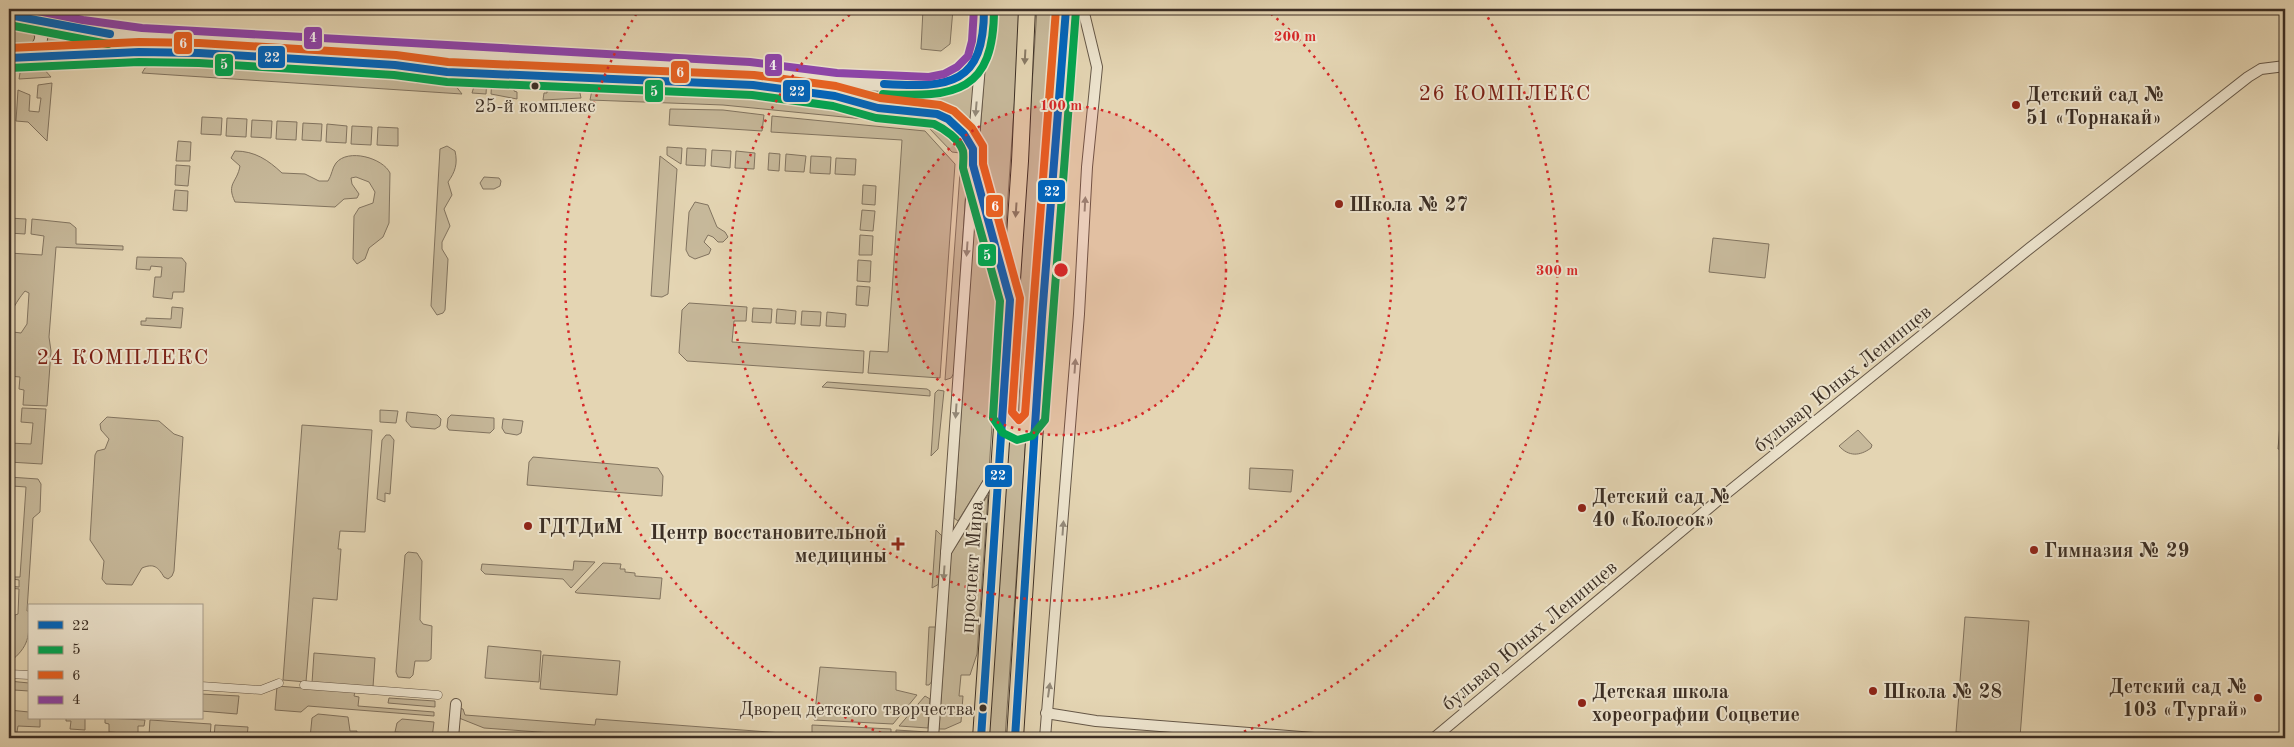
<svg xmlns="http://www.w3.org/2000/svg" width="2294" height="747" viewBox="0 0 2294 747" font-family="'Old Standard TT',serif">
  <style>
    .green { fill: #c7b99b; stroke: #827460; fill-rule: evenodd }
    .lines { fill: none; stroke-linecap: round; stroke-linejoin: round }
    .pedestrian-casing { stroke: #665848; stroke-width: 9 }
    .minor-casing { stroke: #665848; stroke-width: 12 }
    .tertiary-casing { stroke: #665848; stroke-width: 14 }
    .primary-casing { stroke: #3c2f25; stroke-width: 18 }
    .pedestrian { stroke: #ede4ce; stroke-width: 8 }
    .minor { stroke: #ede4ce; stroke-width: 10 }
    .tertiary { stroke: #ede4ce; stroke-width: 12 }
    .primary { stroke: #e4d5b3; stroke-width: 16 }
    .bus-1-casing { stroke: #ede4ce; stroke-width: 11 }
    .bus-2-casing { stroke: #ede4ce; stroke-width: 11 }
    .bus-3-casing { stroke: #ede4ce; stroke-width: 11 }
    .bus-4-casing { stroke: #ede4ce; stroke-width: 11 }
    .bus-1 { stroke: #0065bd; stroke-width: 8 }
    .bus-2 { stroke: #00a651; stroke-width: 8 }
    .bus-3 { stroke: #e96222; stroke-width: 8 }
    .bus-4 { stroke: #8e44ad; stroke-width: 8 }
    .oneway { fill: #887a65 }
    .oneway2 { fill: #948a7a }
    .ring { fill: none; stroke: #d62828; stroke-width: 2.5; stroke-dasharray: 2.5 5 }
    .bus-dot { fill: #3c2f25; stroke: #ede4ce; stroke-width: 2 }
    .poi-dot { fill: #8f2418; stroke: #ede4ce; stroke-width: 2 }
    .labels { text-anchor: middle; stroke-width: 4; stroke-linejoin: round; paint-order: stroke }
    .bus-label { font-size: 19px; fill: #3c2f25; stroke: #ede4ce }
    .poi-label { font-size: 20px; font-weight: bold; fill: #3c2f25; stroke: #ede4ce; text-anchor: start }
    .street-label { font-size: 20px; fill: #3c2f25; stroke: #ede4ce }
    .quarter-label { font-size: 22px; letter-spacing: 1px; fill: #7a1f14; stroke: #ede4ce }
    .centre { fill: #d62828; stroke: #ede4ce; stroke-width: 2.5 }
    .ring-label { font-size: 15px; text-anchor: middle; font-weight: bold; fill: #d62828; stroke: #ede4ce; stroke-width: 4; stroke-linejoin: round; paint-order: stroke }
    .line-badge { stroke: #ede4ce; stroke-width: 2 }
    .badge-label { font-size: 14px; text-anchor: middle; font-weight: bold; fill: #fff }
  </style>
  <rect width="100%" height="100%" fill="#e4d5b3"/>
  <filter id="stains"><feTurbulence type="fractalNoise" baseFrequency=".004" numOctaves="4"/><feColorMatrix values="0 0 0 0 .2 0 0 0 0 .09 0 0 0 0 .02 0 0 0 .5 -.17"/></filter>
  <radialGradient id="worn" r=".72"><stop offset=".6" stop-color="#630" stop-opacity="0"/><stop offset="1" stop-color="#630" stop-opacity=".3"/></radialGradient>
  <g class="green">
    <path d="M923,9h30l-3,35 -9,7 -20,-2z"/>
    <path d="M989,9h32l-17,245 -26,-91z"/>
    <path d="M1037,9h19l-29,410 -9,4 5,-105 -3,-49z"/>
    <path d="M9,25l23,6 4,9 -5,5 -22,3z"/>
    <path d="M48,35l16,2v11l-19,1z"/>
    <path d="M224,63l172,12 21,8 38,2 7,9 -320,-21 3,-5 5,-2 26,1z"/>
    <path d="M27,67l16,1 8,9 -32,2 1,-6z"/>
    <path d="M976,73l-5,59c-24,-27 -43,-26 -77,-28v-13c31,2 57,5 82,-18z"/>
    <path d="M487,78l-1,16 -14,-1 3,-10z"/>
    <path d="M492,78l22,8v5l3,1v7l-26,-5z"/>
    <path d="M52,83l-5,58 -19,-19 -12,-1 2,-31 12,5 -1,16 10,1 2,-14h-4l1,-13z"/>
    <path d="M572,83l7,5 2,10 -38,2 1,-7h3v-5z"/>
    <path d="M599,86c50,2 102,2 152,7 58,5 115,19 173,25v7l-201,-20 -133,-5 2,-10z"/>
    <path d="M670,109l53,1 41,5 -2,16 -93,-6z"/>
    <path d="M772,116l153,15 30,33 -15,214 -72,-5 2,-22 18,1 14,-212 -131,-8z"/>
    <path d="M202,117l20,1 -1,17 -20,-1z"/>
    <path d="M227,118l20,1 -1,18 -20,-1z"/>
    <path d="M929,119c19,7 30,17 39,35l-16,-2 -23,-24z"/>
    <path d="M252,120l20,1 -1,17 -20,-1z"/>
    <path d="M277,121l20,1 -1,18 -20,-1z"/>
    <path d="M303,123l19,1 -1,17 -19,-1z"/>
    <path d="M327,124l20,2 -1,17 -20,-1z"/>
    <path d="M352,126l20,1 -1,18 -20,-1z"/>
    <path d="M378,127l20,1v18l-21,-1z"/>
    <path d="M178,141l13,1 -1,19h-14z"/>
    <path d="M447,146l8,5c3,13 0,21 -7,31l4,13 -8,14 6,17 -8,16v7l6,10 -3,51 -2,3 -6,2 -6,-9 9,-157z"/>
    <path d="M667,147l15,1 -1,16 -14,-9z"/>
    <path d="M687,148l19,1 -1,17 -19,-1z"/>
    <path d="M712,150l19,1 -1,17 -19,-2z"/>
    <path d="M235,151c20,0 33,9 47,22l23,1 14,7h9c4,-6 4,-13 8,-18 12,-15 47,-5 54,10l-1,50 -6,14 -14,11 -4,11 -8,5 -4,-5 1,-43 5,-8 14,-5 2,-11 -6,-10 -13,-5 -5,1 1,6 7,10 -2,4 -13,1 -9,8 -100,-5c-9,-19 2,-19 5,-36l-9,-8z"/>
    <path d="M736,151l19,2 -1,16 -19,-1z"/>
    <path d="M769,153l11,1 -1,17 -11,-1z"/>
    <path d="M786,154l20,2 -2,16 -19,-1z"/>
    <path d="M660,156l17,13 -9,125 -6,3 -11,-1z"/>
    <path d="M811,156l20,1 -1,17 -20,-1z"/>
    <path d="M836,158l20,1 -1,16 -20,-1z"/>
    <path d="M961,159h7l-14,214 -3,5 -6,2z"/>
    <path d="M176,165l14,1 -2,20 -13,-1z"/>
    <path d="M484,177l15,1 2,3 -1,5 -6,3h-11l-3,-6z"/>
    <path d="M863,185l13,1 -1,19 -13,-1z"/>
    <path d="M175,190l13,1 -1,20 -14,-1z"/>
    <path d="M976,197l25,89 -12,185 -31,50 -4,-3z"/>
    <path d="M695,202l13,3 9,22 8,5 3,5 -5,5h-5l-5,-5 -5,-2 -4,7 7,7 -2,5 -14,5 -6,-3 -3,-6 3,-38z"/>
    <path d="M862,210l13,1 -2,20 -13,-1z"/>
    <path d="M9,218l17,1 -1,15 -16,-1z"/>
    <path d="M32,219l38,4 6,5v16l47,2v4l-67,-3 -7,90 2,14 -4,55 -24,-1 1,-15 -5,-1 1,-12 -11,-1v-4h5v-11l-5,-1v-107l33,2 2,-19 -13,-2zM25,291l4,2 -2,31 -6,9 -8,-1c-8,-14 3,-30 12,-41z"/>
    <path d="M860,235l13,1 -1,19h-13z"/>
    <path d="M1713,238l56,6 -4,34 -56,-6z"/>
    <path d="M137,257l45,1 4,5 -2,29h-11l-1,7 -19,-2 2,-20h6l1,-10 -11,-1 -1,4 -14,-1z"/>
    <path d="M858,260l13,1 -1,21 -13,-1z"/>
    <path d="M857,286l13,1 -2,19 -12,-1z"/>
    <path d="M689,303l58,4 -1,14h-12l-2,21 132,9 -1,22 -176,-12 -8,-8 3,-43z"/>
    <path d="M172,307l11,1 -2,20 -40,-3v-4h5v-3l25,1z"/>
    <path d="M753,308l19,1 -1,14 -19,-1z"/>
    <path d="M777,309l19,2 -1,13 -19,-1z"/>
    <path d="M802,311l19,1 -1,14 -19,-1z"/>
    <path d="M827,312l19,2 -1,13 -19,-1z"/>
    <path d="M827,382l100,7 3,2v5l-108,-9z"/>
    <path d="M938,390l6,1 -6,58 -7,7 4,-63z"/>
    <path d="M2282,399l3,3v48l-7,-1z"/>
    <path d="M22,408l24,1 -4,55 -33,-2v-19l22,1 2,-21 -12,-1z"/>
    <path d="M380,410l18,1 -2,12 -16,-1z"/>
    <path d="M407,412l30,3 4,4 -1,7 -5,3 -24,-2 -5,-6z"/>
    <path d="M451,415l43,3v11l-4,4 -41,-3 -2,-3 1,-9z"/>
    <path d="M107,417l52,4 15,13 9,3 -9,134 -2,5 -4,3 -4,-2c-6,-10 -10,-14 -22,-9l-10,17 -26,-1 -4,-5 2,-18 -14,-21 5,-85 2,-4 8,-2 4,-10 -8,-9 -1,-6z"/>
    <path d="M503,419l20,2 -2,12 -4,2 -12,-2 -3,-5z"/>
    <path d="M302,425l70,5 -7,102 -25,-1 -2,18h3l-4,51 -24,-2 -7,84 -23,-2z"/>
    <path d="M1858,430l14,15 -1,3c-11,8 -22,9 -32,-2z"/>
    <path d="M1009,434l8,4 9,-1 -21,301h-17z"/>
    <path d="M386,435h4l4,5 -4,54 -5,-1v9l-8,-3 5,-59z"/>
    <path d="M533,457l125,11 5,8 -1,20 -135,-11 2,-23z"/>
    <path d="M1250,468l43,2 -2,22 -42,-3z"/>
    <path d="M9,477l29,2 3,5 -1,28 -7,6 -6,93h2c0,27 1,34 -20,52v-28l5,-4 1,-16 3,-1 1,-25 -10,-1v-12h1v10l9,1v-7l-6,-1 1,-2h6l6,-90 -14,-1 -1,2h-2z"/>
    <path d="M988,495l-11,159 -7,21h-9l-2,21h4l-2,26 -16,7h-6l12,-175z"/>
    <path d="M936,530l6,6 -3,48 -7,4z"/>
    <path d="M408,552l9,1 5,8 -2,59 3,4 9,2 -1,33 -3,2h-13l-2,14 -3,3 -12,-1 -2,-5 9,-117z"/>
    <path d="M574,561l21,1 -24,26 -8,-9 -78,-5 -4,-4 1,-6 91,6z"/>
    <path d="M603,563l18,1 -1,5h5v3l10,1v3l27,2 -2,21 -83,-6 -2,-1z"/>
    <path d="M1965,617l64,4 -9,116 -64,-5z"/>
    <path d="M929,627h7l-3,53 -4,5h-3z"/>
    <path d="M488,646l53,5 -2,31 -54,-4z"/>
    <path d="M314,653l61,5 -2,29 -61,-4z"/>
    <path d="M543,655l77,6 -3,34 -77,-6z"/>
    <path d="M820,667l76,5v18l21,5 -24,29 -79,-4z"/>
    <path d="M9,681l20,2v8l-15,-1 -1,8h-4z"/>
    <path d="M277,686l78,6 -1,4 5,1 -1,9 76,6v4l-126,-10 -7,6 -26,-2z"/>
    <path d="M201,694l38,2 -2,18 -36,-3z"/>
    <path d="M925,696l5,3 -2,29 -29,-2z"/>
    <path d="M389,698l46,3v6l-47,-4z"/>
    <path d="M459,708l4,1 2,6 130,10 1,-6 186,14 6,5h-167l-137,-10 -25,-10z"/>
    <path d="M9,710l20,2v6h11v9l-22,-1 -2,12h-7z"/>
    <path d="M318,714l30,3 2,14h7l-1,7h-46l2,-20z"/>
    <path d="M66,718h19v12l-15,-1 1,-8h-5z"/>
    <path d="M105,718l40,2 -1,6h-6v8l-29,-2v-8l-4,-1z"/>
    <path d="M402,719l32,3 -2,16h-12v-4l-25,-2 2,-9z"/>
    <path d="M150,720l61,4 -1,14h-48v-2l-13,-1z"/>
    <path d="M215,725l33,2 -1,11h-33z"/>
    <path d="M812,725l79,4v9h-79z"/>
    <path d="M896,730l32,2 -1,6h-31z"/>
  </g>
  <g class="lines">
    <defs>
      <g id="pedestrian">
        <path d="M9,674l20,1"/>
        <path d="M304,685l134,10"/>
        <path d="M201,686l60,4 18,-7"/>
      </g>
      <g id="minor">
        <path d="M973,149l8,-95"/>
        <path d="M946,552l51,-84"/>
        <path d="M1046,713l50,8 218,17"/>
        <path d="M453,738l3,-34"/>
        <path d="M933,738l40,-567"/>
        <path d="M1045,738l34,-424 8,-147 10,-100 -14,-58"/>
        <path d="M1434,738l288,-241 308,-249 218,-171 13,-8 24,-3"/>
      </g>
      <g id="tertiary">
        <path d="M9,15l72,15 60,8 608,34 87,11 94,4 18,-4 15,-8 14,-14 5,-18 2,-34"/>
        <path d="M81,30c-7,4 -10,7 -9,16l10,8"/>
        <path d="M25,54c18,-6 22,-21 7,-34"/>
        <path d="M9,58l130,-6 60,1 196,12 52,7 306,13 82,11 43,12 59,6 11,5 16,15 9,15v16l35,127"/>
        <path d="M878,108l9,-10 -1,-9 -4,-5"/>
      </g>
      <g id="primary">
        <path d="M1002,415c10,18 21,21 33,3"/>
        <path d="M981,738l39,-577 7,-152"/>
        <path d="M1015,738l27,-421 24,-308"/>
      </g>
    </defs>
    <use href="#pedestrian" class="pedestrian-casing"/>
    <use href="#minor" class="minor-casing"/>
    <use href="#tertiary" class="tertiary-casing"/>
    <use href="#primary" class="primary-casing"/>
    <use href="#pedestrian" class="pedestrian"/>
    <use href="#minor" class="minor"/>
    <use href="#tertiary" class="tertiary"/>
    <use href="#primary" class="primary"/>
    <defs>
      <g id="bus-1">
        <path d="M9,15l101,19"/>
        <path d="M9,58l130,-6 60,1 196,12 52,7 306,13 82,11 43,12 59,6 11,5 16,15 9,15v16l37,135 -29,438"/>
        <path d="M884,84c66,4 100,1 100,-75"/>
        <path d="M1015,738l27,-421 24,-308"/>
      </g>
      <g id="bus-2">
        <path d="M9,25l99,19"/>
        <path d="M9,68l130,-6 60,1 195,12 53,7 305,13 81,11 43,12 58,6c11,5 25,15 29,27 1,5 0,12 0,17l37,133 -7,117 10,15 14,7 15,-4 13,-16 31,-410"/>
        <path d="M883,94c73,4 111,-2 111,-85"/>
      </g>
      <path id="bus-3" d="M9,48l130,-6 60,1 197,12 52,7 306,13 82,11 44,12 60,7 14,6 18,17 11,18v18l37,134 -8,114 7,8 6,-6 31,-405"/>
      <path id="bus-4" d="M28,9l55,11 59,8 608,34 87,11 92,4 15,-3 13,-7 11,-11 4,-15 2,-32"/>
    </defs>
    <use href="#bus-1" class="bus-1-casing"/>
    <use href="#bus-2" class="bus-2-casing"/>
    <use href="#bus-3" class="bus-3-casing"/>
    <use href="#bus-4" class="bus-4-casing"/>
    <use href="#bus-1" class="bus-1"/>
    <use href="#bus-2" class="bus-2"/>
    <use href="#bus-3" class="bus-3"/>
    <use href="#bus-4" class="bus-4"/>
  </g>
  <defs><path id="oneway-solid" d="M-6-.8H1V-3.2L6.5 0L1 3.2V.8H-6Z" transform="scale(1.25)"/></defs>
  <g class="oneway">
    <use href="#oneway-solid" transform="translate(1025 57) rotate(93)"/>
    <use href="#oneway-solid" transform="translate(1016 210) rotate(94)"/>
  </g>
  <g class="oneway2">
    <use href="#oneway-solid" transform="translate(976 109) rotate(95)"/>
    <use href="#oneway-solid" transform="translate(1085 204) rotate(-87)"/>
    <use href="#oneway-solid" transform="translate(967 249) rotate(94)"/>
    <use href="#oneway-solid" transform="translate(1075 366) rotate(-86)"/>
    <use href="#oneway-solid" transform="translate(956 411) rotate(94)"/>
    <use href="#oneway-solid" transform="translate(1063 528) rotate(-86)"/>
    <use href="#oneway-solid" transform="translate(944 573) rotate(94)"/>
    <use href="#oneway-solid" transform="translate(1049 690) rotate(-82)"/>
  </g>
  <circle cx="1061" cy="270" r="165" fill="#d62828" fill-opacity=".12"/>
  <g class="ring">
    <circle cx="1061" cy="270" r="165"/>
    <path d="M1265 9A331 331 0 1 1 857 9"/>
    <path d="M895 738A496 496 0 0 1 638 11M1484 11A496 496 0 0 1 1227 738"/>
  </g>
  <g class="bus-dot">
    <circle cx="535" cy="86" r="4.5"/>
    <circle cx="983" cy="708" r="4.5"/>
  </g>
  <g class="poi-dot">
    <circle cx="2016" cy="105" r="5"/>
    <circle cx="1339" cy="204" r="5"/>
    <circle cx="1582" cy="508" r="5"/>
    <circle cx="528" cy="526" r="5"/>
    <path d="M895.5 536.5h5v5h5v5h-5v5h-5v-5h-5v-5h5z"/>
    <circle cx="2034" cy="550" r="5"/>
    <circle cx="1873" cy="691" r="5"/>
    <circle cx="2258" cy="698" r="5"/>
    <circle cx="1582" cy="703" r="5"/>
  </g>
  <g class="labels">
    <g class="bus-label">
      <text x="535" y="112">25-й комплекс</text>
      <text x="974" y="715" text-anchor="end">Дворец детского творчества</text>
    </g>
    <g class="poi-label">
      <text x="2026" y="101">Детский сад №<tspan x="2026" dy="23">51 «Торнакай»</tspan></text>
      <text x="1349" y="211">Школа № 27</text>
      <text x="1592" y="503">Детский сад №<tspan x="1592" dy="23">40 «Колосок»</tspan></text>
      <text x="538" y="533">ГДТДиМ</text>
      <text x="887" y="539" text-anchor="end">Центр восстановительной<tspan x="887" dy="23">медицины</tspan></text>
      <text x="2044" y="557">Гимназия № 29</text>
      <text x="2248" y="693" text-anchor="end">Детский сад №<tspan x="2248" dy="23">103 «Тургай»</tspan></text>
      <text x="1592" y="698">Детская школа<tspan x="1592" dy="23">хореографии Соцветие</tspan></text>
      <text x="1883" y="698">Школа № 28</text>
    </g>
    <g class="street-label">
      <text transform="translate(1842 378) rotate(-39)" y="7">бульвар Юных Ленинцев</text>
      <text transform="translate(971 567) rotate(-86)" y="7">проспект Мира</text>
      <text transform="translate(1529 635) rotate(-40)" y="7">бульвар Юных Ленинцев</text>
    </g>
    <g class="quarter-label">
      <text x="1505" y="100">26 КОМПЛЕКС</text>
      <text x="123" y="364">24 КОМПЛЕКС</text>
    </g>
  </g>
  <circle cx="1061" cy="270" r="8" class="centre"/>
  <g class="ring-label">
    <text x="1295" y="41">200 m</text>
    <text x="1061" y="110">100 m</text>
    <text x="1557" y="275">300 m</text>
  </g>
  <g class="line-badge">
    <rect x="303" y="26" width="20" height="24" rx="5" fill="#8e44ad"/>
    <rect x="173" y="31" width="20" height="24" rx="5" fill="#e96222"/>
    <rect x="257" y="45" width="29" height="24" rx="5" fill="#0065bd"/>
    <rect x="214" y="53" width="20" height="24" rx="5" fill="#00a651"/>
    <rect x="764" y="53" width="19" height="24" rx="5" fill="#8e44ad"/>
    <rect x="670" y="60" width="20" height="24" rx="5" fill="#e96222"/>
    <rect x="644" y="79" width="20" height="24" rx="5" fill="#00a651"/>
    <rect x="782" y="79" width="29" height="24" rx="5" fill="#0065bd"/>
    <rect x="1037" y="179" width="29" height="24" rx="5" fill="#0065bd"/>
    <rect x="985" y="194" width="19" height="24" rx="5" fill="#e96222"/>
    <rect x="977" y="243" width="20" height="24" rx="5" fill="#00a651"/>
    <rect x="984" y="464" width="29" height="24" rx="5" fill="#0065bd"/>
  </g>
  <g class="badge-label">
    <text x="313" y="42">4</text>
    <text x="183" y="48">6</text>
    <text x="272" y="62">22</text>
    <text x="224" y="69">5</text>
    <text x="773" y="70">4</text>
    <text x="680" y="77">6</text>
    <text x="654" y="96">5</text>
    <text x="797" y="96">22</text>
    <text x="1052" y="196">22</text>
    <text x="995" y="211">6</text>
    <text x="987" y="260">5</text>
    <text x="998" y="480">22</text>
  </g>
  <rect width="2294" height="747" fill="none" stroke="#e4d5b3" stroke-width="30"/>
  <rect x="10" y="10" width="2274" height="727" fill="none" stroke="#3c2f25" stroke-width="2.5"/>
  <rect x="15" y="15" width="2264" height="717" fill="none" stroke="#3c2f25"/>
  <rect x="28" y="604" width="175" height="115" fill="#ede4ce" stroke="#a69c8a"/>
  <rect x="38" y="621" width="25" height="8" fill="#0065bd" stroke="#a69c8a"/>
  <text x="72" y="630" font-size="15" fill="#3c2f25">22</text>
  <rect x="38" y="646" width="25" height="8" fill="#00a651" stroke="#a69c8a"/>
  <text x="72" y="654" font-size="15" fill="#3c2f25">5</text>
  <rect x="38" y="671" width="25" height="8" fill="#e96222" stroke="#a69c8a"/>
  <text x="72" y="680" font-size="15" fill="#3c2f25">6</text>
  <rect x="38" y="696" width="25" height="8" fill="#8e44ad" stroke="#a69c8a"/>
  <text x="72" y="704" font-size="15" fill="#3c2f25">4</text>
  <rect width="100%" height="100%" filter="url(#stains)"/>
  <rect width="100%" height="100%" fill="url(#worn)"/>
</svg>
